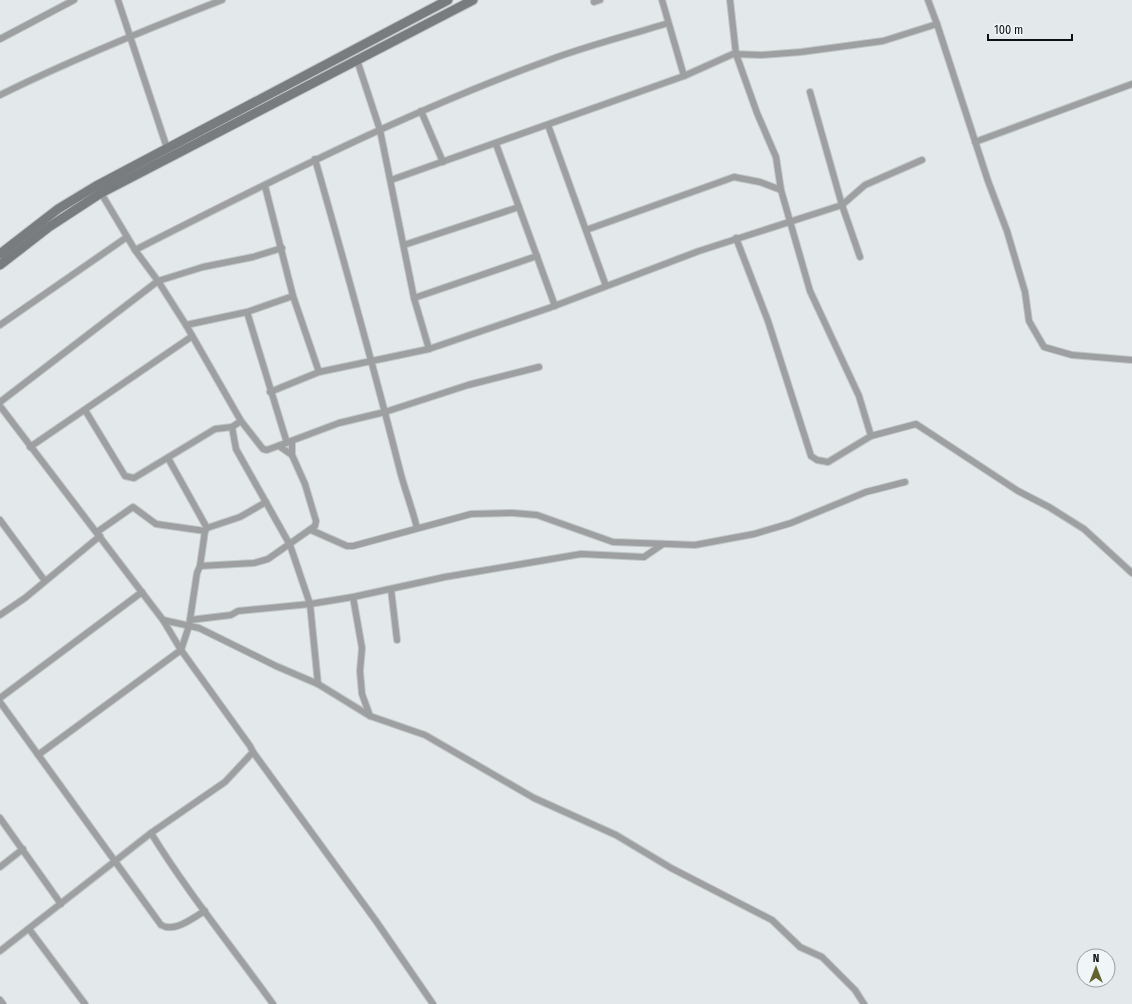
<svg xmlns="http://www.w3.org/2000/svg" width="1132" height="1004" viewBox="0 0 1132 1004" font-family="'Fira Sans Condensed',sans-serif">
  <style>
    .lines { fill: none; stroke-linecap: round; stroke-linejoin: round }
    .street-casing { stroke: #c1c7c8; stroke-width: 8 }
    .secondary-casing { stroke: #c1c7c8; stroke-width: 11 }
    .street { stroke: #9d9fa0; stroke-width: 6 }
    .secondary { stroke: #797c7e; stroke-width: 9 }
  </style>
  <rect width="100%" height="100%" fill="#e3e9eb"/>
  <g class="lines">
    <defs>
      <g id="street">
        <path d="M118,0l49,148"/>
        <path d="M662,0l22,76"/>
        <path d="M730,0l6,54 21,59 19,44 5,33 29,101 49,105 12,40"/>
        <path d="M928,0l9,24 51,157 19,50 18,61 4,29 15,26 28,8 60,5"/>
        <path d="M594,2l6,-2"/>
        <path d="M0,39l74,-39"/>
        <path d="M357,60l23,70 34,168 15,51"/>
        <path d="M810,92l32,113 18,52"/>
        <path d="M0,95c73,-36 147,-66 222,-95"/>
        <path d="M421,111l22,51"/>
        <path d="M548,125l58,161"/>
        <path d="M975,142l157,-58"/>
        <path d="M496,144l59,162"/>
        <path d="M315,159c29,102 58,205 84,308 5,21 13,40 18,61"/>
        <path d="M391,180l293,-104 49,-22 28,1 40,-3 82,-11 54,-17"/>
        <path d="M265,186l28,110 26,76"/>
        <path d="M101,193l34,57 23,31 28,44 55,96 22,28 4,1 72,-27 46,-11 83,-27 71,-18"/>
        <path d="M586,230l148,-53 26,5 21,8"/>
        <path d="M736,238l32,83 43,135 6,4 11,2 43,-26 45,-12 102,67 31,16 35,22 48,44"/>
        <path d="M404,245l115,-38"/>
        <path d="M135,250c136,-69 273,-139 417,-191 38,-14 78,-24 116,-36"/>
        <path d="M414,298l123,-42"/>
        <path d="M247,312l40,131"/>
        <path d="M0,325l127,-88"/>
        <path d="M186,325l61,-13 46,-16"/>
        <path d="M270,392l49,-20 110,-23 120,-41 150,-57 143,-46 23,-20 57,-25"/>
        <path d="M0,402l158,-121 45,-14 50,-10 29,-9"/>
        <path d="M0,406l163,214 36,8 77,38 42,18 52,32 55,19 109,63 82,37 55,33 101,52 28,27 22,10 33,33 9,14"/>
        <path d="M85,410l40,66 9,2 81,-49 17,-2 9,-6"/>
        <path d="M232,427l4,22 54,96 20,59 8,80"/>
        <path d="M279,446l13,9"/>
        <path d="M30,447l161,-110"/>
        <path d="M168,458l39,70"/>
        <path d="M0,520l45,61"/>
        <path d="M311,530l36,16h6l118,-32 42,-1 24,2 76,27 82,3 59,-11 37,-11 75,-31 39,-10"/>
        <path d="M97,532l36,-25 23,17 49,7 2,-3 33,-11 26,-15"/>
        <path d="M200,566l54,-3 14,-4 47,-33 1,-5 -11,-37 -13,-29v-14"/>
        <path d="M391,589l6,51"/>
        <path d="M353,597l9,51 -2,23 2,23 8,22"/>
        <path d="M0,615l25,-17 75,-62"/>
        <path d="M163,620l18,30 69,96 3,6 -28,30 -74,51c37,60 81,114 122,171"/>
        <path d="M190,620l41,-5 7,-4 72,-7 43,-7 92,-20 136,-23 63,3 19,-13"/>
        <path d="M0,698l142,-106"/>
        <path d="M0,702l161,223c14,8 31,-7 44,-14"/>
        <path d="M253,752l123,169 57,83"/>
        <path d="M38,755l143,-105 8,-24 8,-53 3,-7 5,-35"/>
        <path d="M0,818l61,86"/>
        <path d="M0,867l23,-18"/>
        <path d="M29,929l56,75"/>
        <path d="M0,951l151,-118"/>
        <path d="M0,1000l3,4"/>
      </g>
      <g id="secondary">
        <path d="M0,254l58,-45 38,-23 352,-186"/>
        <path d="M0,265l49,-38 52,-34 372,-193"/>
      </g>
    </defs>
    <use href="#street" class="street-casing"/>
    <use href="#secondary" class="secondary-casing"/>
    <use href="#street" class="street"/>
    <use href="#secondary" class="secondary"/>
  </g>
  <g transform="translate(1096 968)"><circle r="19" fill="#f0f6f8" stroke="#969b9c"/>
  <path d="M0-3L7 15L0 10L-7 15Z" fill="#626330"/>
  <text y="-6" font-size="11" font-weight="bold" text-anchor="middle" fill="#101212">N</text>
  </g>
  <path d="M988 34v6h84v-6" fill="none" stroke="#101212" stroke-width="2"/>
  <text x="994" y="34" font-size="12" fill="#101212" stroke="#f0f6f8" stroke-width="3" paint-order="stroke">100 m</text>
</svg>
